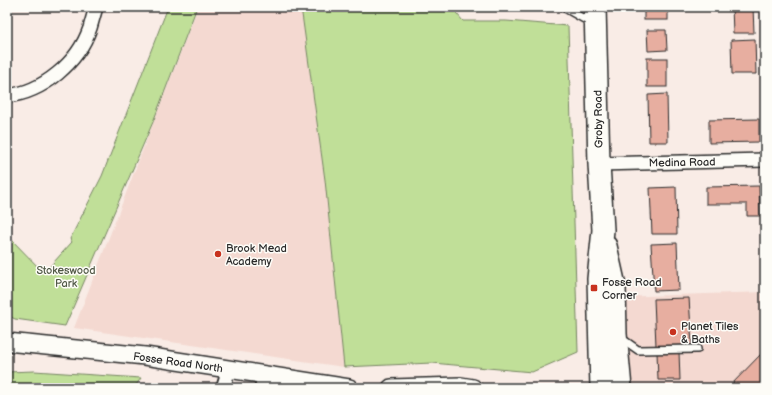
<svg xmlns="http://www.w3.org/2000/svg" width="772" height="395" viewBox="0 0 772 395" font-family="'Balsamiq Sans',sans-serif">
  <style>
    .built { fill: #f4d9d1 }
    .green { fill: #c0df98; stroke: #768562 }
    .building { fill: #e7aea0; stroke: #2b2b2b }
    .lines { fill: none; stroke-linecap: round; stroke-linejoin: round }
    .service-casing { stroke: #2b2b2b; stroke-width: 10 }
    .minor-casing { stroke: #2b2b2b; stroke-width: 16 }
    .tertiary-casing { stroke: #2b2b2b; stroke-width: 20 }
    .primary-casing { stroke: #2b2b2b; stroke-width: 24 }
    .service { stroke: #fdfcf7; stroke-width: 7 }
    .minor { stroke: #fdfcf7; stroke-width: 13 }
    .tertiary { stroke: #fdfcf7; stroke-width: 17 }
    .primary { stroke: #fdfcf7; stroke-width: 21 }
    .poi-dot { fill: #c8321e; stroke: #fdfcf7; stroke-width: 1.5 }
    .labels { text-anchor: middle; stroke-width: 3; stroke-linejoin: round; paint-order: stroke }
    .street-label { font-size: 11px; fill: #2b2b2b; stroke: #fdfcf7 }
    .poi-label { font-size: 11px; fill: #2b2b2b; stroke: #fdfcf7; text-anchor: start }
    .park-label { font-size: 11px; fill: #505846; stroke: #fdfcf7 }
  </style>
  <rect width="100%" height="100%" fill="#f9ece6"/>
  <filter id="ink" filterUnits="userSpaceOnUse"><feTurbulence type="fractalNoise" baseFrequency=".025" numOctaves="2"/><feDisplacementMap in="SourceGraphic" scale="8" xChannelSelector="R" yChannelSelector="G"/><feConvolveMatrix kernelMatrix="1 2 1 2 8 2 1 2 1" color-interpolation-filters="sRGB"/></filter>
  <g filter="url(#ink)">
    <g class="built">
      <path d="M198,7h103l24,173 19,187 -270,-39z"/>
      <path d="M765,292v96h-144l-5,-91z"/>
    </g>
    <g class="green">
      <path d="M168,7h29l-44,115 -88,204 -50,-7 -8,-4v-80l37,38 28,-31 -2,-3 32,-63z"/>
      <path d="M301,7h150l12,14h43l62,5 10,326 -46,20 -100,-9 -88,4 -19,-187z"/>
      <path d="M34,371l107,7 -7,10h-127v-16z"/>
    </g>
    <g class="building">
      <rect x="644" y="7" width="24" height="13"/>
      <path d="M732,7h21l1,26h-21z"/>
      <path d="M647,30h19l1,20 -19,1z"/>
      <path d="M755,39l1,35h-24l-1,-34z"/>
      <rect x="647" y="58" width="20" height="29"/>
      <path d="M667,94l1,48h-19l-1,-47z"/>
      <path d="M759,119v23l-50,1v-23z"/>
      <path d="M759,186l1,30h-13v-12h-41v-17z"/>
      <path d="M676,187l1,47h-25l-2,-46z"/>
      <path d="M677,243l2,47 -25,1 -3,-47z"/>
      <path d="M689,298l3,47 -36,1 -2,-47z"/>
      <path d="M764,351l1,37h-37z"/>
      <path d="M657,352h22l1,28h-22z"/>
    </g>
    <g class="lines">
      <defs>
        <g id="service">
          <path d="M563,7l30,17"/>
          <path d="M621,338l17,12 59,-1"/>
        </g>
        <g id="minor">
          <path d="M7,96c36,-4 71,-33 83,-68 2,-7 4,-14 6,-21"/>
          <path d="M599,164l166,-4"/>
          <path d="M223,388l6,-19"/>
          <path d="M262,388l1,-13"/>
        </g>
        <g id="tertiary">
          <path d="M7,342l138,14 204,32"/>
          <path d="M391,388l70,-2 12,2"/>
        </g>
        <g id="primary">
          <path d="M595,7l4,157 4,66 -5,49 3,109"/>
          <path d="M606,246l9,40 1,48 5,54"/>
        </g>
      </defs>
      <use href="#service" class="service-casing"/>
      <use href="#minor" class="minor-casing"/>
      <use href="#tertiary" class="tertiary-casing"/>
      <use href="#primary" class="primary-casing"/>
      <use href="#service" class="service"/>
      <use href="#minor" class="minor"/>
      <use href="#tertiary" class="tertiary"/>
      <use href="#primary" class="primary"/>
    </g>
  </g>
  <g class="poi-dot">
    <circle cx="218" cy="254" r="4"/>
    <rect x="590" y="284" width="8" height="8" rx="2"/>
    <circle cx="673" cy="332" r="4"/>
  </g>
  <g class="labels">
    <g class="street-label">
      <text transform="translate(598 119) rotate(-91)" y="4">Groby Road</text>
      <text transform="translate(682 162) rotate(-1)" y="4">Medina Road</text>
      <text transform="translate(178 362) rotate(8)" y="4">Fosse Road North</text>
    </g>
    <g class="poi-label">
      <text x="226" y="252">Brook Mead<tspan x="226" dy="13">Academy</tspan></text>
      <text x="602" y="286">Fosse Road<tspan x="602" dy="13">Corner</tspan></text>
      <text x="681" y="330">Planet Tiles<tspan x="681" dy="13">&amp; Baths</tspan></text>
    </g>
    <g class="park-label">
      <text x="66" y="274">Stokeswood<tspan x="66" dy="13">Park</tspan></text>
    </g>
  </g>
  <rect width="772" height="395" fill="none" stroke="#fdfcf7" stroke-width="24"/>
  <rect x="12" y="12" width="748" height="371" fill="none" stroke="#2b2b2b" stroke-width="1.5" filter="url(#ink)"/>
</svg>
